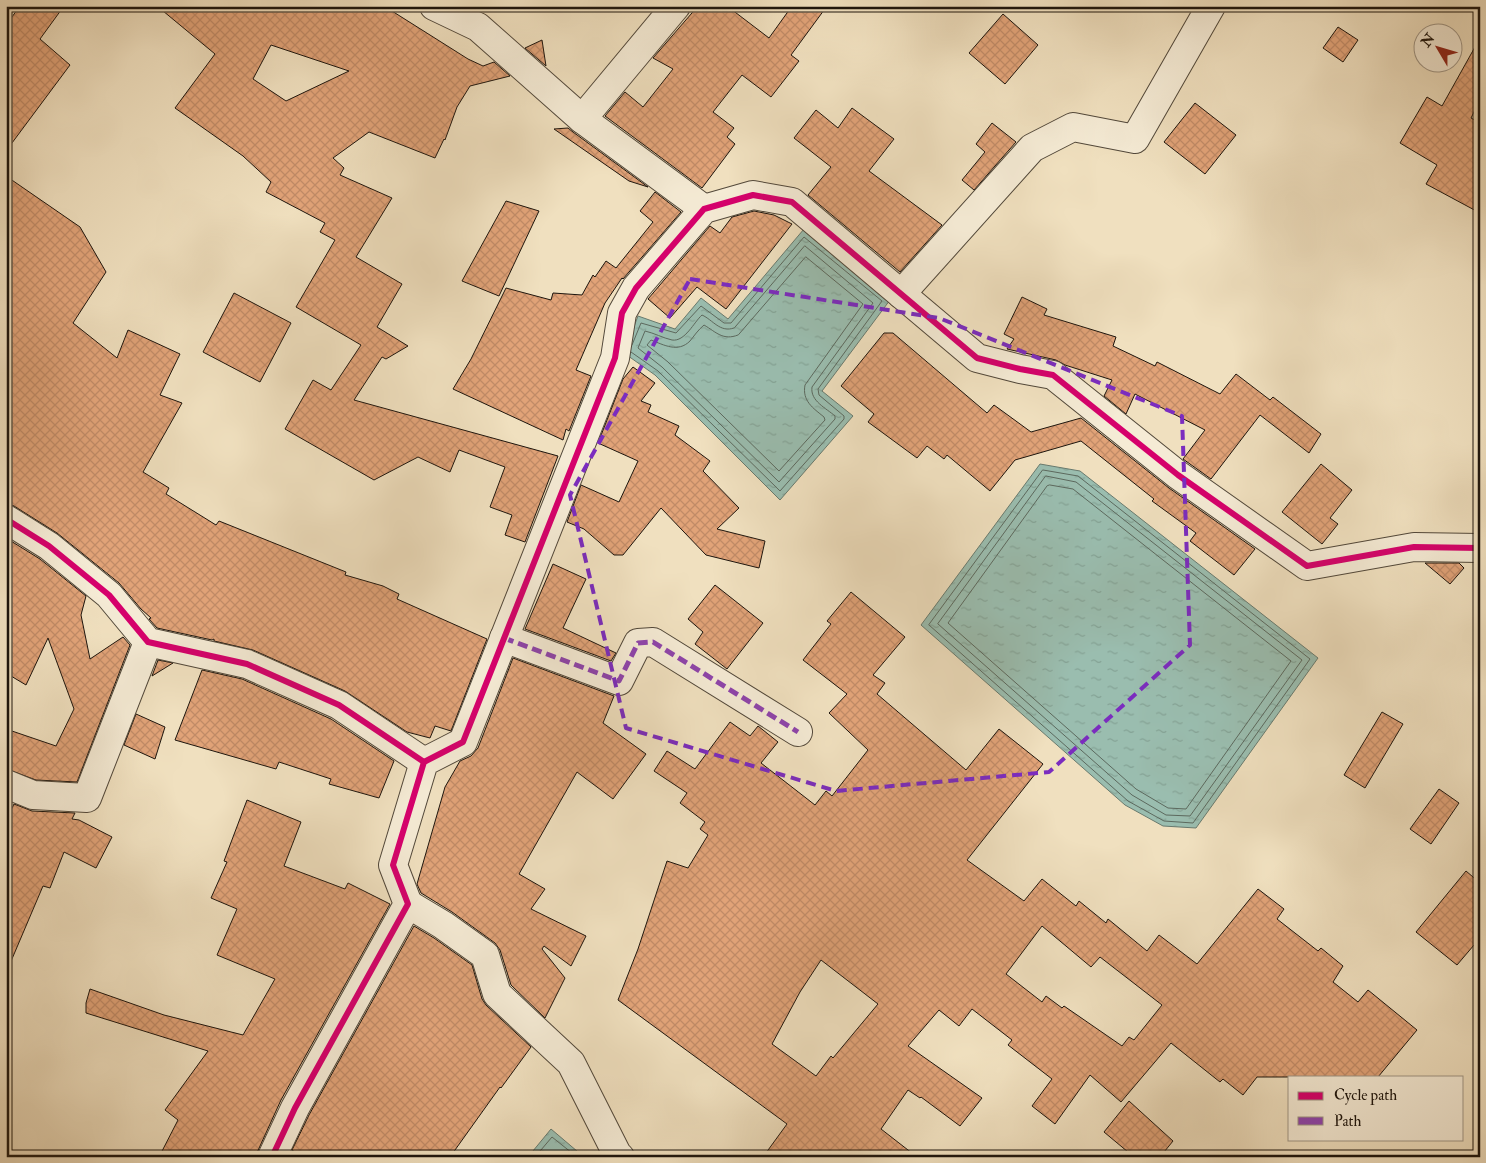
<svg xmlns="http://www.w3.org/2000/svg" width="1486" height="1163" viewBox="0 0 1486 1163" font-family="'IM FELL Double Pica',serif">
  <style>
    .water { fill: url(#water-ripples); stroke: #687a6e }
    .lines { fill: none; stroke-linecap: round; stroke-linejoin: round }
    .shore { stroke: #5c695e; stroke-width: 1 }
    .building { fill: url(#building-cross-hatch); stroke: #1d150d; fill-rule: evenodd }
    .minor-casing { stroke: #52483a; stroke-width: 30 }
    .minor { stroke: #f5ebd5; stroke-width: 28 }
    .quiet { stroke: #8e44ad; stroke-width: 5; stroke-dasharray: 10 5; stroke-linecap: butt }
    .cycleway-casing { stroke: #f5ebd5; stroke-width: 9 }
    .cycleway { stroke: #d6006c; stroke-width: 6 }
    .marked { fill: none; stroke: #7b2cbf; stroke-width: 4; stroke-dasharray: 10 6; stroke-linejoin: round }
  </style>
  <defs>
    <pattern id="water-ripples" width="26" height="14" patternUnits="userSpaceOnUse" patternTransform="scale(1.25)"><rect width="26" height="14" fill="#9abdaf"/><path d="M2 4q2-2 4 0t4 0M15 11q2-2 4 0t4 0" fill="none" stroke="#84a295"/></pattern>
    <pattern id="building-cross-hatch" width="8" height="8" patternUnits="userSpaceOnUse" patternTransform="scale(1.25)"><rect width="8" height="8" fill="#e1a378"/><path d="M0 0l8 8M0 8l8-8" fill="none" stroke="#c18b67"/></pattern>
  </defs>
  <rect width="100%" height="100%" fill="#f0e0bf"/>
  <filter id="stains"><feTurbulence type="fractalNoise" baseFrequency=".004" numOctaves="4"/><feColorMatrix values="0 0 0 0 .2 0 0 0 0 .09 0 0 0 0 .02 0 0 0 .5 -.17"/></filter>
  <radialGradient id="worn" r=".72"><stop offset=".6" stop-color="#630" stop-opacity="0"/><stop offset="1" stop-color="#630" stop-opacity=".3"/></radialGradient>
  <g class="water">
    <path d="M804,229l86,71 -68,91 31,25 -73,84 -125,-125 -31,-22 14,-37 37,13 26,-31 27,21z"/>
    <path d="M1040,464l40,7 238,187 -122,170 -33,-2 -38,-21 -204,-180z"/>
    <path d="M551,1129l33,28h-56z"/>
  </g>
  <g class="lines">
    <g class="shore">
      <path d="M805,246l68,57 -61,84c-2,14 14,21 23,29v3l-56,63 -117,-115 -24,-19 7,-17c9,2 18,7 27,9 13,2 22,-18 30,-25 11,5 18,18 32,13z"/>
      <path d="M806,257l57,47 -58,81c-3,16 8,23 19,32l1,3 -46,51 -111,-109 -21,-17 4,-5c13,5 27,13 39,1 4,-5 8,-11 14,-16 12,7 19,16 34,10z"/>
      <path d="M631,352l27,19 122,120 64,-72v-3l-25,-21 -1,-6 64,-88 -78,-64 -73,86h-7l-23,-17 -25,27 -35,-10 -9,22"/>
      <path d="M1043,470l35,6 232,183 -117,164 -29,-2 -36,-20 -199,-176z"/>
      <path d="M1046,476l30,6 226,178 -112,156 -24,-1 -34,-20 -194,-171z"/>
      <path d="M1050,485l23,4 218,172 -105,148 -18,-1 -32,-19 -188,-166 99,-137z"/>
      <path d="M535,1157l17,-20 25,20"/>
    </g>
  </g>
  <g class="building">
    <path d="M20,6h44l-24,33 30,26 -64,86v-126z"/>
    <path d="M157,6h227l84,53 15,7 11,-4 16,14 -40,10 -13,21 -12,33 -1,-1 -9,19 -66,-26 -36,26 11,10 -4,7 52,23 -36,59 46,27 -25,43 31,19 -22,13 -4,-2 -28,43 204,56 -33,86 -20,-7 7,-20 -22,-8 15,-40 -46,-17 -9,22 -32,-15 -44,23 -89,-51 28,-49 18,10 30,-45 -65,-38 39,-67 -15,-8 5,-9 -59,-31 5,-10 -28,-26 -68,-48 40,-54zM271,45l78,26 -63,30 -33,-22z"/>
    <path d="M698,6h29l42,32 23,-32h35l-36,49 8,6 -28,36 -29,-22 -29,37 21,16 -7,9 8,7 -33,44 -97,-72 20,-24 18,15 30,-38 -20,-11z"/>
    <path d="M1003,14l35,31 -33,39 -36,-31z"/>
    <path d="M1338,27l20,13 -15,22 -20,-14z"/>
    <path d="M1480,38v62l-9,18 9,5v90l-54,-29 11,-19 -37,-22 27,-46 15,9z"/>
    <path d="M542,40l4,26 -21,-18z"/>
    <path d="M1195,103l41,32 -31,39 -41,-32z"/>
    <path d="M852,108l42,31 -25,32 73,54 -42,47 -92,-77 23,-28 -37,-29 22,-28 22,18z"/>
    <path d="M992,123l24,19 -42,48 -12,-10 23,-28 -9,-8z"/>
    <path d="M568,128l5,4 75,55 -19,-6 -75,-52z"/>
    <path d="M6,176l74,51 26,45 -33,51 44,35 11,-28 52,24 -20,41 22,8 -39,69 26,16 -3,6 50,31 3,-4 127,51 -1,3 38,11 16,8 -2,5 90,40 -36,92 -16,-5 -5,12 -23,-6 -62,-41 -92,-41 -39,-9v-2l-2,1 -55,-12 -8,-9 2,-1 -10,-9 -22,-26 -62,-50 -43,-27 -8,-3z"/>
    <path d="M655,192l26,20 -58,67 -1,-1 -17,25 -29,67 15,6 -22,55 -3,-2 -3,11 -110,-51 18,-30 35,-71 45,12 2,-7 29,2 11,-20 2,2 11,-16 10,7 37,-46 -13,-11z"/>
    <path d="M506,201l33,10 -40,85 -37,-15z"/>
    <path d="M754,211l20,4 18,9 -66,85 -29,-22 -27,31 -22,-19 62,-73 10,7 12,-16z"/>
    <path d="M234,293l57,30 -31,59 -57,-30z"/>
    <path d="M1022,297l25,12 -3,6 72,22 -3,9 42,20 2,-4 63,32 16,-20 34,26 3,-3 48,37 -12,19 -49,-38 -49,64 -28,-20 22,-29 -70,-36 -9,20 -22,-18 8,-16 -47,-15 -9,-5 -49,-11 7,-10 -10,-5z"/>
    <path d="M884,333h9l94,80 7,-8 37,27 50,-14 88,70 86,61 -21,26 -44,-34 6,-8 -44,-32 2,-2 -73,-58 -66,19 -25,31 -43,-36 -3,4 -17,-13 -10,12 -49,-36 6,-8 -33,-28z"/>
    <path d="M633,367l22,16 -14,18 10,4 -3,7 31,14 -4,9 35,26 -7,10 36,37 -22,21 48,12 -6,27 -53,-13 -45,-47 -38,47h-9l-30,-26 -17,-7 14,-37 38,17 19,-41 -40,-18 25,-64z"/>
    <path d="M1321,464l31,26 -22,28 8,6 -16,20 -40,-32z"/>
    <path d="M6,538l34,21 46,37 -5,19 9,44 33,-22 7,8 -53,137 -41,-2 -30,-11v-40l50,17 18,-37 -26,-71 -22,47 -20,-12z"/>
    <path d="M1425,563h34l5,5 -14,16z"/>
    <path d="M553,564l33,15 -23,49 53,25 -5,8 -86,-32z"/>
    <path d="M715,585l48,38 -36,46 -32,-25 8,-12 -15,-13z"/>
    <path d="M851,592l54,45 -32,38 12,8 -8,11 89,76 33,-41 44,35 -76,96 57,41 18,-22 34,27 3,-5 27,22 2,-4 39,32 12,-16 38,29 61,-75 26,20 -7,10 41,32 3,-3 22,18 -10,16 25,20 10,-12 49,40 -39,47h-121l-14,18 -20,-16 -3,3 -49,-39 -50,59 -31,-27 -35,49 -23,-18 20,-27 -44,-34 4,-5 -40,-31 -13,17 -20,-16 -31,36 74,52 -22,28 -39,-29 -1,1 -12,-8 -27,39 36,28h-154l24,-33 -169,-124 20,-51 29,-88 21,7 20,-33 -8,-6 5,-7 -25,-19 7,-10 -33,-22 13,-20 28,18 35,-47 20,14 8,-10 20,16 -17,21 54,42 11,-14 6,5 36,-46 -39,-37 18,-19 -44,-34 28,-36 -4,-3zM1042,926l49,41 9,-10 62,48 -28,35 -5,-3 -7,9 -58,-40 -2,2 -16,-12 -4,6 -36,-28zM821,960l57,44 -45,54 -2,-2 -15,20 -44,-32 28,-52z"/>
    <path d="M513,658l101,38 -11,27 43,31 -33,45 -36,-27 -58,102 26,15 -14,20 55,27 -15,30 -27,-20 -2,3 23,29 -20,40 -34,-33 -11,-35 -5,-7 -43,-31 -31,-19 -4,-9 28,-97 15,-26 11,-5 7,-8z"/>
    <path d="M158,660l15,3 -21,13z"/>
    <path d="M202,670l40,9 89,40 63,42 -15,37 -50,-14 2,-5 -52,-17 -3,7 -101,-29z"/>
    <path d="M1382,712l21,12 -38,64 -21,-13z"/>
    <path d="M136,714l29,13 -10,32 -31,-14z"/>
    <path d="M1439,789l20,14 -28,41 -21,-15z"/>
    <path d="M247,800l54,22 -17,44 61,23 3,-6 42,21 -109,196 -26,57h-96l19,-37 -13,-10 43,-59 -122,-38v-10l4,-14 74,26 79,20 32,-56 -58,-24 20,-46 -26,-11 16,-36 -3,-1z"/>
    <path d="M14,804l18,7 43,2 -3,6 7,1 33,17 -16,31 -32,-16 -14,36 -7,-2 -37,87v-153z"/>
    <path d="M1466,871l14,12v55l-23,27 -41,-33z"/>
    <path d="M414,926l20,12 38,27 10,34 4,6 45,42 -30,41 -1,-1 -50,70h-148l-10,-7 17,-35z"/>
    <path d="M1129,1101l44,40 -13,16h-26l-30,-25z"/>
  </g>
  <g class="lines">
    <defs>
      <g id="minor">
        <path d="M434,6l44,21 104,92"/>
        <path d="M676,6l-94,113 122,90"/>
        <path d="M901,294l131,-146 41,-21 62,12 76,-133"/>
        <path d="M6,519l43,27 60,49 39,47 99,22 92,41 85,57"/>
        <path d="M504,638l115,43 19,-38 15,-1 145,90"/>
        <path d="M6,784l27,11 54,3 61,-156"/>
        <path d="M408,904l35,21 42,30 12,39 74,69 46,91 3,3"/>
        <path d="M272,1157l23,-49 113,-204 -15,-39 31,-103 39,-20 152,-384 7,-45 14,-25 68,-79 49,-14 39,7 185,156 43,11 33,6 125,100 129,91 107,-19 66,1"/>
      </g>
    </defs>
    <use href="#minor" class="minor-casing"/>
    <use href="#minor" class="minor"/>
    <path class="quiet" d="M504,638l115,43 19,-38 15,-1 145,90"/>
    <defs>
      <g id="cycleway">
        <path d="M6,519l43,27 60,49 39,47 99,22 92,41 85,57"/>
        <path d="M272,1157l23,-49 113,-204 -15,-39 31,-103 39,-20 152,-384 7,-45 14,-25 68,-79 49,-14 39,7 185,156 43,11 33,6 125,100 129,91 107,-19 66,1"/>
      </g>
    </defs>
    <use href="#cycleway" class="cycleway-casing"/>
    <use href="#cycleway" class="cycleway"/>
  </g>
  <path class="marked" d="M690,279l249,39 243,98 8,229 -141,127 -213,19 -210,-63 -56,-233z"/>
  <rect width="1486" height="1163" fill="none" stroke="#f0e0bf" stroke-width="25"/>
  <rect x="8" y="8" width="1471" height="1148" fill="none" stroke="#1d150d" stroke-width="2.5"/>
  <rect x="12" y="12" width="1461" height="1138" fill="none" stroke="#1d150d"/>
  <rect x="1288" y="1076" width="175" height="65" fill="#f5ebd5" stroke="#9f9585"/>
  <rect x="1298" y="1092" width="25" height="8" fill="#d6006c" stroke="#9f9585"/>
  <text x="1334" y="1100" font-size="15" fill="#1d150d">Cycle path</text>
  <rect x="1298" y="1117" width="25" height="8" fill="#8e44ad" stroke="#9f9585"/>
  <text x="1334" y="1126" font-size="15" fill="#1d150d">Path</text>
  <g transform="translate(1438 48) rotate(308)"><circle r="24" fill="#f5ebd5" stroke="#9f9585"/>
  <path d="M0-4L9 19L0 12L-9 19Z" fill="#8f2418"/>
  <text y="-8" font-size="14" font-weight="bold" text-anchor="middle" fill="#1d150d">N</text>
  </g>
  <rect width="100%" height="100%" filter="url(#stains)"/>
  <rect width="100%" height="100%" fill="url(#worn)"/>
</svg>
